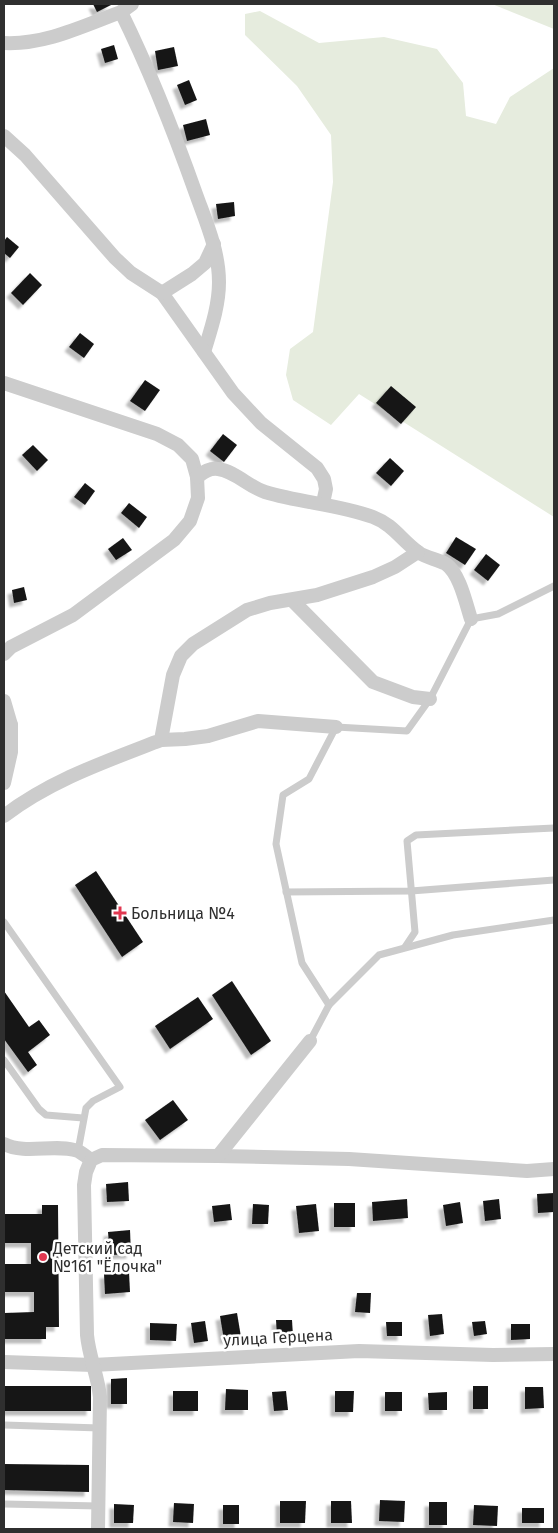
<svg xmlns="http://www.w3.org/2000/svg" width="558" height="1533" viewBox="0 0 558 1533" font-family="'Fira Sans',sans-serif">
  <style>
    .green { fill: #e6ecde }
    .building { fill: #161616; filter: url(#shadow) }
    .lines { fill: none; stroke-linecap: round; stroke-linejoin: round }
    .service { stroke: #ccc; stroke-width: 7 }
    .minor { stroke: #ccc; stroke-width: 14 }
    .poi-dot { fill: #e13750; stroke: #fff; stroke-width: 2 }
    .labels { text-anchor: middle; stroke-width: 5; stroke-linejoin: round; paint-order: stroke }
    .poi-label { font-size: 16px; fill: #2f2f2f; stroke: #fff; text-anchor: start }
    .street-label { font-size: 16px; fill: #2f2f2f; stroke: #fff }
  </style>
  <defs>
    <filter id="shadow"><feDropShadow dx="-4.5" dy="4.5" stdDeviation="1" flood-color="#0004"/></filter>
  </defs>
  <rect width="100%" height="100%" fill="#fff"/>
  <g class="green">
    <path d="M492,4h62v25z"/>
    <path d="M260,11l59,32 65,-6 53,12 26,34 3,33 30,8 14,-27 44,-29v449l-195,-123 -28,31 -38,-25 -7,-25 4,-26 23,-17 20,-150 -2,-47 -34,-49 -52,-51v-21z"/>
  </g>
  <g class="building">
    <path d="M93,4h20l-16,8z"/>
    <path d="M114,45l4,14 -13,4 -4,-14z"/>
    <path d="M174,47l4,19 -20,4 -3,-19z"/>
    <path d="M189,80l8,20 -12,5 -8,-20z"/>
    <path d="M206,119l4,16 -23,6 -4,-16z"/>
    <path d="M234,202l1,14 -17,3 -2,-15z"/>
    <path d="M7,237l12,10 -9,11 -6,-5v-12z"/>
    <path d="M30,273l12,12 -19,20 -12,-12z"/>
    <path d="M80,333l14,11 -10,14 -15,-11z"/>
    <path d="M145,380l15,10 -15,21 -15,-10z"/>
    <path d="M391,386l25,21 -15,17 -25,-21z"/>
    <path d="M223,434l14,11 -13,17 -14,-11z"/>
    <path d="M33,445l15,15 -11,11 -15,-16z"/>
    <path d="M390,458l14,13 -13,15 -15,-13z"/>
    <path d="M85,483l10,8 -10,14 -11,-8z"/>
    <path d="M129,503l18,14 -8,11 -18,-15z"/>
    <path d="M456,537l20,12 -11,16 -19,-12z"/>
    <path d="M123,538l9,12 -16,10 -8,-11z"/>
    <path d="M486,554l14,11 -12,16 -14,-11z"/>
    <path d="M24,587l3,13 -13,3 -2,-13z"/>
    <path d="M96,871l47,71 -21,15 -47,-72z"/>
    <path d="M232,981l39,60 -20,14 -39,-60z"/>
    <path d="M4,991l25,36 10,-7 11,15 -22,17 9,13 -9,7 -24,-33z"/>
    <path d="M198,997l15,22 -43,30 -15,-23z"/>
    <path d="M173,1100l15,20 -28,20 -15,-20z"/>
    <path d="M128,1182l1,19 -22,1 -1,-18z"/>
    <path d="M554,1193v19l-16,1 -1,-19z"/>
    <path d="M407,1199l1,19 -35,3 -1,-19z"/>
    <path d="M499,1199l2,20 -16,2 -2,-20z"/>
    <path d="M460,1202l3,21 -17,3 -3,-21z"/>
    <rect x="334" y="1203" width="21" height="24"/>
    <path d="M230,1204l2,16 -18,2 -2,-16z"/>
    <path d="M253,1204l16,1 -1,19h-16z"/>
    <path d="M316,1204l3,27 -20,2 -3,-27z"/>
    <path d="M42,1205h16l1,122h-13v12h-42v-26l30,-1v-20h-30v-28h27v-21h-27v-29h38z"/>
    <path d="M130,1230l1,24 -21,1 -2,-23z"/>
    <path d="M129,1272l1,20 -25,2 -1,-20z"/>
    <path d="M357,1293h14l-1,20 -15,-1z"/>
    <path d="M237,1313l4,24 -17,3 -4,-24z"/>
    <path d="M442,1314l2,20 -14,2 -2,-21z"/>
    <path d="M276,1320h16l1,16h-16z"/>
    <path d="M205,1321l3,20 -14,2 -3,-20z"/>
    <path d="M485,1321l2,13 -13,2 -2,-14z"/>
    <path d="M386,1322h16v14h-15z"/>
    <path d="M150,1323l27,1 -1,17 -26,-1z"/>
    <path d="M511,1324h19v15l-19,1z"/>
    <path d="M127,1378v26h-16v-25z"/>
    <rect x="4" y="1386" width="87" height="25"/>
    <rect x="473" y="1386" width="15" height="23"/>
    <path d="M525,1387h18l1,21 -19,1z"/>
    <path d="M226,1389l22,1v20h-23z"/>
    <rect x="173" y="1391" width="25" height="20"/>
    <path d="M286,1391l2,19 -14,1 -2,-19z"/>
    <path d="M335,1391h19l-1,21h-18z"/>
    <rect x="385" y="1392" width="17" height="19"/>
    <path d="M447,1392v18h-18l-1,-17z"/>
    <path d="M4,1464l85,1v27l-85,-2z"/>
    <path d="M380,1500l25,1 -1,21 -25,-1z"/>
    <path d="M280,1501h26l-1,22h-25z"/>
    <path d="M331,1501h20l1,22h-21z"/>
    <rect x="429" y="1502" width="18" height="23"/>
    <path d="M174,1503l20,1 -1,19 -20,-1z"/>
    <path d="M114,1504l20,1 -1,18h-19z"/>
    <rect x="223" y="1505" width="16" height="19"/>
    <path d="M474,1505l24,1 -1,20 -24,-1z"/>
    <rect x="522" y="1508" width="22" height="15"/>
  </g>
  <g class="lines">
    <g class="service">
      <path d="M286,892l125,-1 143,-11"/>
      <path d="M4,922l116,165 -27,14 -7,7 -8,43"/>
      <path d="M405,947l10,-15 -8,-91 9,-6 138,-7"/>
      <path d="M329,1005l50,-50 74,-20 101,-15"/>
      <path d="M310,1041l19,-36 -27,-42 -26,-119 7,-49 26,-16 27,-52 71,4 23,-32 41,-80 27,-5 56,-28"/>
      <path d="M4,1060l35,49 7,6 37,3"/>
      <path d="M4,1425l96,3"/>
      <path d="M4,1504l95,2"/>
    </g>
    <g class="minor">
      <path d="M121,12c29,59 53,120 75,182 10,28 23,57 23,88 0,24 -8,47 -15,70"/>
      <path d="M4,43c41,2 79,-17 117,-31l11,-8"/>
      <path d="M4,136l21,19 90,103 16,15 31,20 71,100 28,30 56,45 7,11 2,10 -3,14"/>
      <path d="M162,293l30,-19 13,-11 9,-19"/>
      <path d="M4,383l153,51 21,11 14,14 5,18 1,21 -8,23 -16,19 -101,75 -62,32 -7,7"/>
      <path d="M197,477c7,-5 12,-9 21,-8 17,2 31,18 47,23 36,11 73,12 108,25 21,8 28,23 45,35 8,6 19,7 28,12 14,10 20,40 25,55"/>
      <path d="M292,600l81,82 40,15 17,2"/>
      <path d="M4,701l7,24 -7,-2"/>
      <path d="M161,740l24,-1 23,-3 50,-15 78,6"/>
      <path d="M4,783l7,-31v-27"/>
      <path d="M4,816c47,-36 103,-55 157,-76l12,-65 8,-19 12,-12 54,-34 23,-7 47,-8 56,-18 22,-10 23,-15"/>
      <path d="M4,1144c22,11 51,-1 74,7 4,2 9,6 13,9"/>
      <path d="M218,1156l131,3 178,12 27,-2"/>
      <path d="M4,1362l89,3 266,-14 134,4 61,-1"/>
      <path d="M98,1529l2,-132c-2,-21 -11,-40 -13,-62l-3,-150 2,-13 5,-12 11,-5 116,1 92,-115"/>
    </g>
  </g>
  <g class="poi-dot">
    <path d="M117.5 905.5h5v5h5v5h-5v5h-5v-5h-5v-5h5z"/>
    <circle cx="43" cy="1257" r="5"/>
  </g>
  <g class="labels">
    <g class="poi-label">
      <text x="131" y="919">Больница №4</text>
      <text x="53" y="1254">Детский сад<tspan x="53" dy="18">№161 "Ёлочка"</tspan></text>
    </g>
    <g class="street-label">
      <text transform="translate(278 1337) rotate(-3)" y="6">улица Герцена</text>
    </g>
  </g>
  <rect width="558" height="1533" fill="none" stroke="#2f2f2f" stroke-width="10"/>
</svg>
